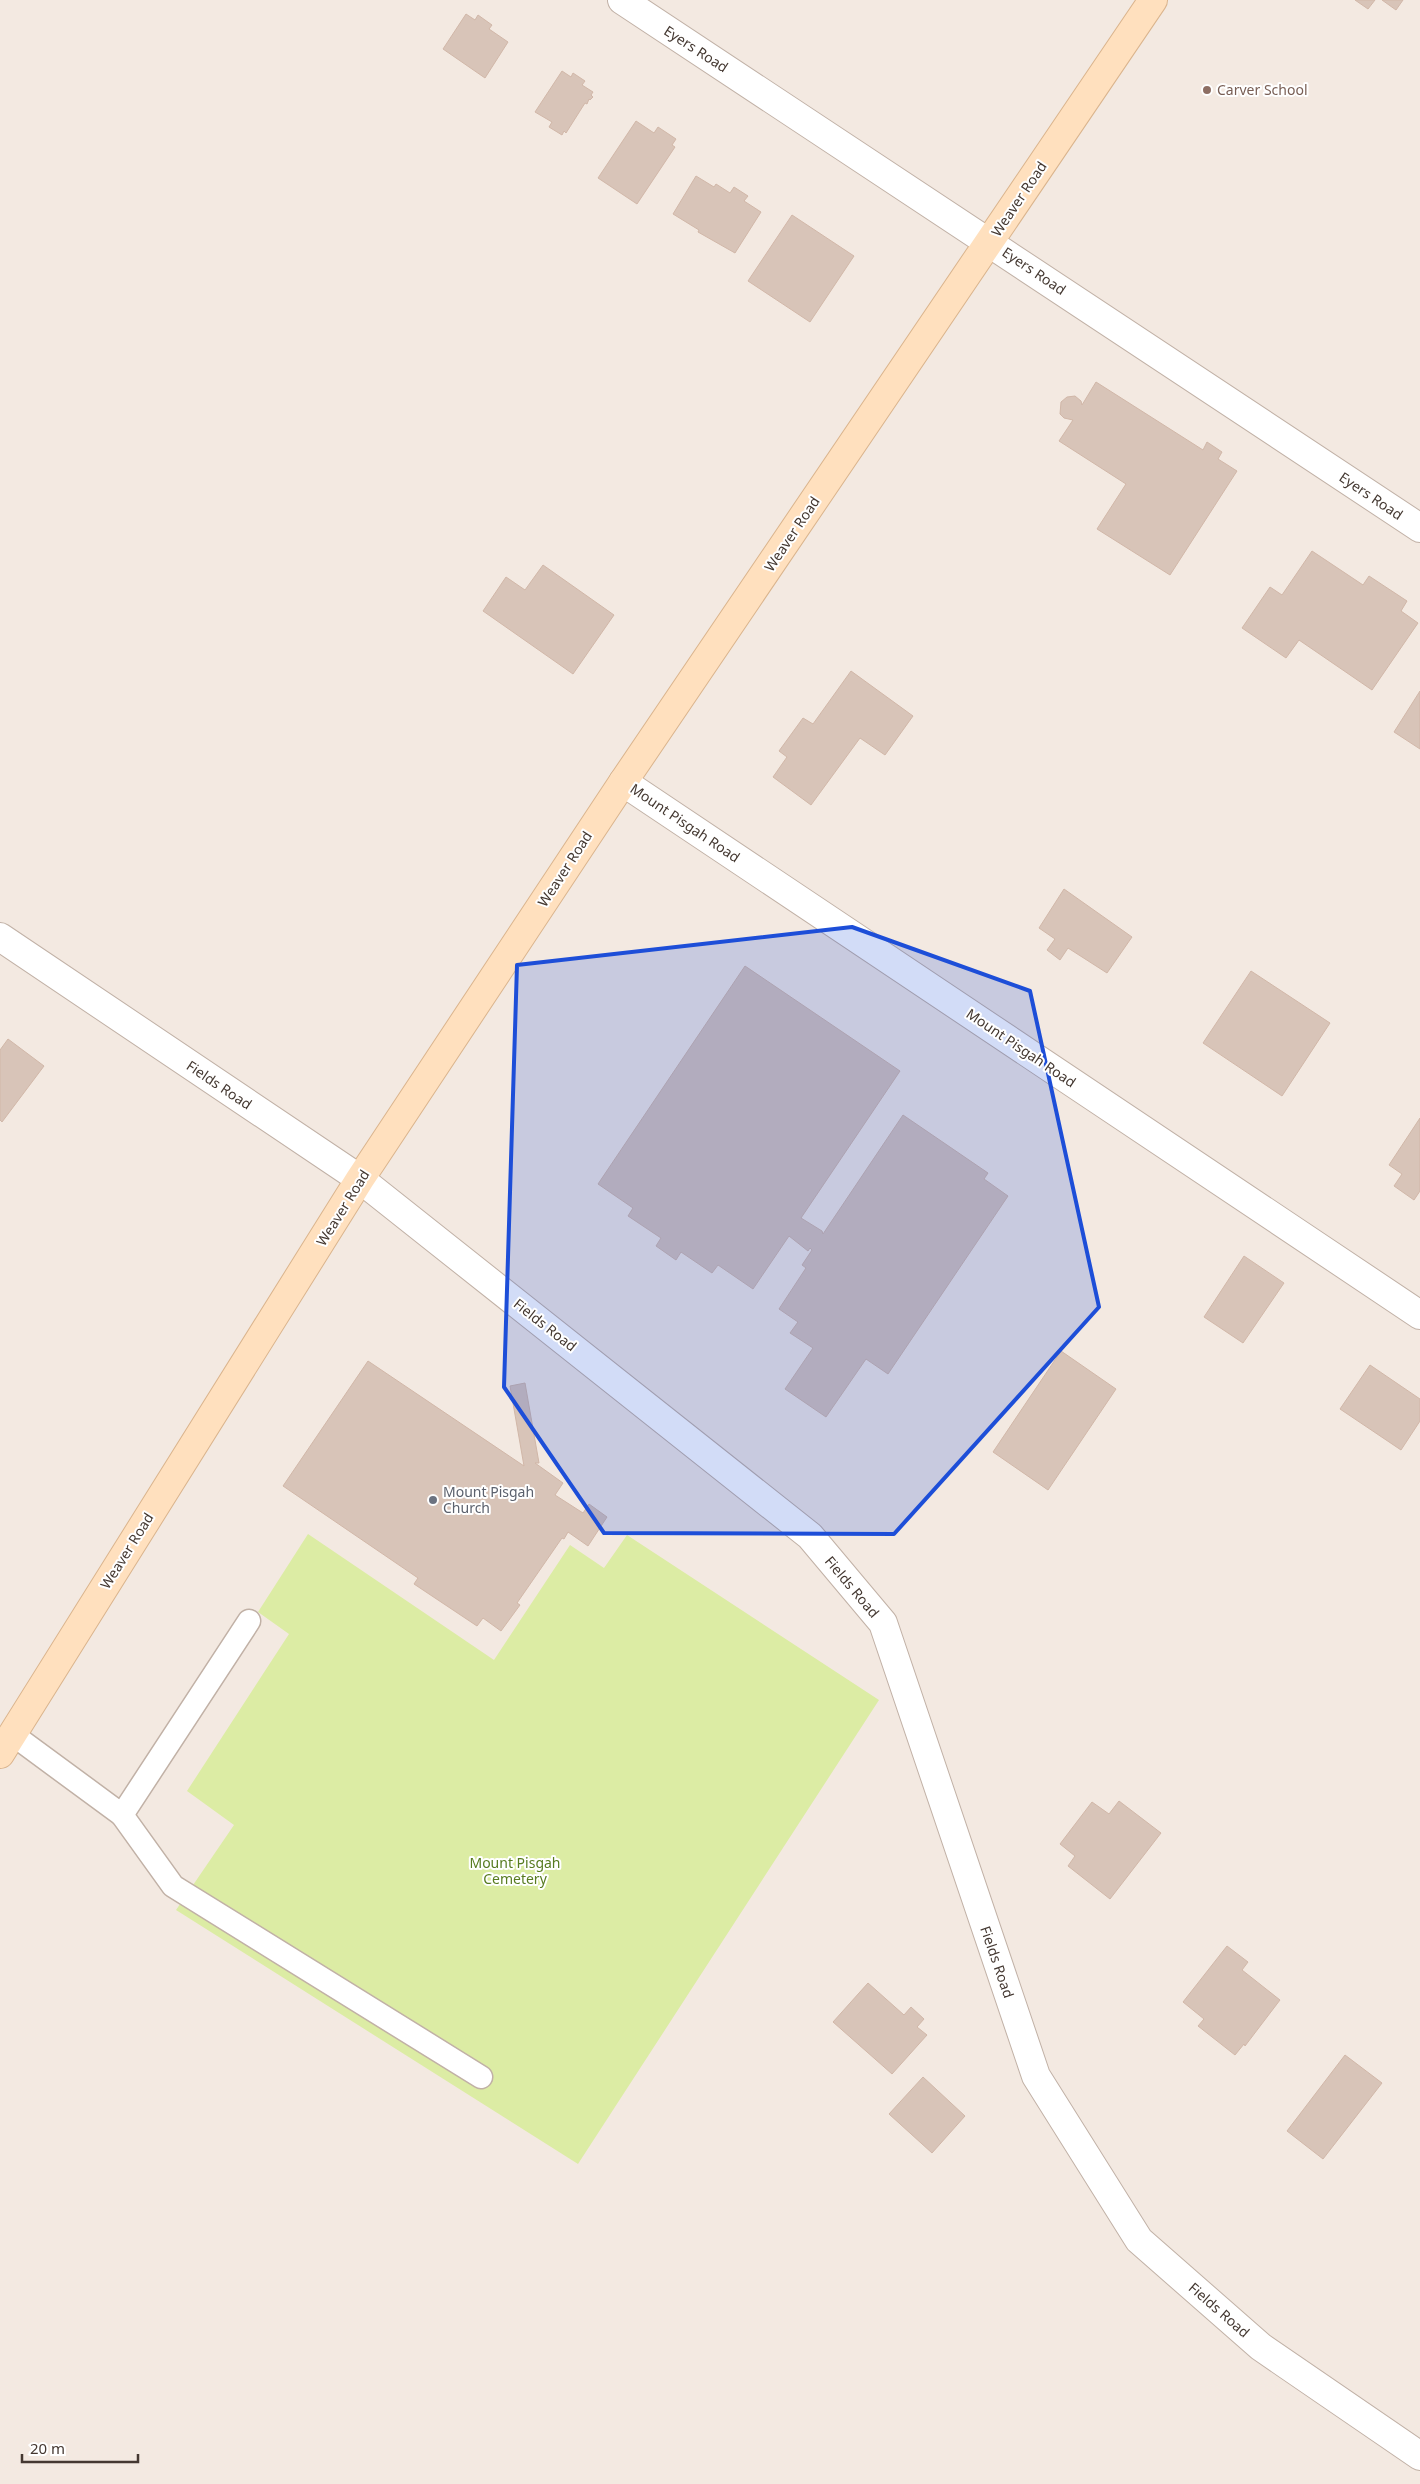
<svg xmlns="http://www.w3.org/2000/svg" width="1420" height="2484" viewBox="0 0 1420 2484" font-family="'Noto Sans',sans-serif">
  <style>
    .green { fill: #dceca4 }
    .building { fill: #d8c4b8; stroke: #d1b7a8 }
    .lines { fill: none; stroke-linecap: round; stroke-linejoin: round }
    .service-casing { stroke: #c1b1a6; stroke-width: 25 }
    .minor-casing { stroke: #c1b1a6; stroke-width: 30 }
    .tertiary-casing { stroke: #c1b1a6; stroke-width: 30 }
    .secondary-casing { stroke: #dab48d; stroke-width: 30 }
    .service { stroke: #fff; stroke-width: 22 }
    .minor { stroke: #fff; stroke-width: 28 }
    .tertiary { stroke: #fff; stroke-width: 28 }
    .secondary { stroke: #ffe0be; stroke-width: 28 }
    .marked { fill: #1d4ed8; fill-opacity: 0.2; stroke: #1d4ed8; stroke-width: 4; stroke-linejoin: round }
    .education-dot { fill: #8d6e63; stroke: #fff; stroke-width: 2 }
    .worship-dot { fill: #6b7280; stroke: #fff; stroke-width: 2 }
    .labels { text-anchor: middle; stroke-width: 4; stroke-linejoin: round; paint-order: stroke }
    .street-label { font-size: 14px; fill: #443831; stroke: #fff }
    .education-label { font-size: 14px; fill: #785e54; stroke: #fff; text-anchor: start }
    .worship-label { font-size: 14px; fill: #5b616d; stroke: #fff; text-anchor: start }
    .park-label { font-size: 14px; fill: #577b20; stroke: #fff }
  </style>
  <rect width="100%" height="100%" fill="#f3e9e1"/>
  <path class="green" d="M308,1534l186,126 76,-115 34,23 23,-33 252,165 -301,464 -402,-254 58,-85 -47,-34 102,-157 -31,-22z"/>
  <g class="building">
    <path d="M1355,0h20l-7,9z"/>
    <path d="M1382,0h21l-7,10z"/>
    <path d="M466,14l9,6 3,-5 14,10 -3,4 19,13 -23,36 -42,-29z"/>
    <path d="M562,71l9,6 2,-4 12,8 -3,4 11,7 -2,3 2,2 -3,3 -1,-1 -2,5 -2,-1 -19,30 -2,-2 -2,4 -13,-8 3,-5 -17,-10z"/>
    <path d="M636,121l18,12 4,-6 18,12 -4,6 3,2 -38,57 -39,-26z"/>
    <path d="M696,176l18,11 2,-3 14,9 4,-6 14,9 -4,5 17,11 -26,41 -37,-21 1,-2 -26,-16z"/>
    <path d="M792,215l62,41 -44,66 -62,-41z"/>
    <path d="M1096,382l107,68 4,-8 15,10 -4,7 19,12 -67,104 -73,-46 29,-45 -67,-43 14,-21 -9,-2 -4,-4 1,-12 6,-5 8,-1 6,5 1,4z"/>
    <path d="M1312,551l51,34 6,-9 38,25 -6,10 17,12 -46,67 -73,-50 -13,18 -44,-30 28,-41 12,8z"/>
    <path d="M543,565l71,50 -41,59 -90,-63 23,-34 19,13z"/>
    <path d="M851,671l62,45 -28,39 -25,-17 -49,67 -38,-28 14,-20 -8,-6 24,-33 10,6z"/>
    <path d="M1420,691v58l-26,-17z"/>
    <path d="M1064,889l68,48 -25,36 -39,-25 -8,12 -13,-10 8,-11 -16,-11z"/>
    <path d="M745,966l155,105 -99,147 21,13 1,3 80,-119 85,58 -4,6 24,17 -120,178 -22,-15 -40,58 -41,-28 28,-41 -23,-15 8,-11 -19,-13 27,-41 -4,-3 10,-15 -2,-2 -2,3 -19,-15 -36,53 -35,-24 -6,8 -31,-21 -5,8 -20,-14 5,-8 -33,-22 5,-8 -35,-24z"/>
    <path d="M1251,971l79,52 -48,73 -79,-53z"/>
    <path d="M8,1039l36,27 -42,56 -2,-2v-70z"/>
    <path d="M1420,1118v73l-6,9 -20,-14 8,-12 -13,-9z"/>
    <path d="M1244,1256l40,27 -41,60 -39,-26z"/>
    <path d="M1061,1351l55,38 -68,101 -55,-38z"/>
    <path d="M368,1361l156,105 -14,-80 15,-3 14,80h-4l28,20 -8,12 28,18 6,-9 18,13 -19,29 -20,-14 -4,7 -2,-1 -45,65 3,2 -19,26 -18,-13 -6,8 -63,-42 4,-6 -135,-92z"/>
    <path d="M1370,1365l50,34v22l-19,29 -61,-41z"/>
    <path d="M1119,1801l42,32 -51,66 -42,-33 7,-10 -15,-12 32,-42 17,12z"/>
    <path d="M1227,1946l21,16 -6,8 38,30 -35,46 -1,-2 -9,11 -37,-29 6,-7 -21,-17z"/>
    <path d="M868,1983l36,32 7,-8 13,12 -7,8 10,8 -35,39 -59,-52z"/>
    <path d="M1345,2055l37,28 -59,76 -36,-28z"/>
    <path d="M923,2077l42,39 -33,37 -43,-39z"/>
  </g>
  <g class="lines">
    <defs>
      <g id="service">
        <path d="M12,1734l110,81 127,-194"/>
        <path d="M122,1815l51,71 308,191"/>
      </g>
      <g id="minor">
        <path d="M622,0l798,528"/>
        <path d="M623,782l797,533"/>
        <path d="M360,1179l450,357 73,87 153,453 103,164 122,107 159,109"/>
      </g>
      <path id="tertiary" d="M0,937l360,242"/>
      <path id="secondary" d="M0,1754l360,-575 263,-397 530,-782"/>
    </defs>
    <use href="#service" class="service-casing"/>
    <use href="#minor" class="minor-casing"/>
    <use href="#tertiary" class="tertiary-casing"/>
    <use href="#secondary" class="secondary-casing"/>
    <use href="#service" class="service"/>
    <use href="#minor" class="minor"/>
    <use href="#tertiary" class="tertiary"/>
    <use href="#secondary" class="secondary"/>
  </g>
  <path class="marked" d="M852,927l178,64 69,316 -205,227 -290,-1 -100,-146 13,-422z"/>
  <circle class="education-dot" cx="1207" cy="90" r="5"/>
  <circle class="worship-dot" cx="433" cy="1500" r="5"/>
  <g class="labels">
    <g class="street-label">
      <text transform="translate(696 49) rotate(33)" y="5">Eyers Road</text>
      <text transform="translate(1019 199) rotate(-56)" y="5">Weaver Road</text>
      <text transform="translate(1034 271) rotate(34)" y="5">Eyers Road</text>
      <text transform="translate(1371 496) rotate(34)" y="5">Eyers Road</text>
      <text transform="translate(792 534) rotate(-56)" y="5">Weaver Road</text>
      <text transform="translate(685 823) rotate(34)" y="5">Mount Pisgah Road</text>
      <text transform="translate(565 869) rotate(-57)" y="5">Weaver Road</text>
      <text transform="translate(1021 1048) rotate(34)" y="5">Mount Pisgah Road</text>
      <text transform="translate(219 1085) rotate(34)" y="5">Fields Road</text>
      <text transform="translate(343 1208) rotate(-58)" y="5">Weaver Road</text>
      <text transform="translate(545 1325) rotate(38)" y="5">Fields Road</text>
      <text transform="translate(127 1551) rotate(-58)" y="5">Weaver Road</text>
      <text transform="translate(852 1587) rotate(50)" y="5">Fields Road</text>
      <text transform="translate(997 1962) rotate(71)" y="5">Fields Road</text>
      <text transform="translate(1219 2310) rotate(41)" y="5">Fields Road</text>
    </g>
    <g class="education-label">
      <text x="1217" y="95">Carver School</text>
    </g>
    <g class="worship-label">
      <text x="443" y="1497">Mount Pisgah<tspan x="443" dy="16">Church</tspan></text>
    </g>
    <g class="park-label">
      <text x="515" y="1868">Mount Pisgah<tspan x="515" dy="16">Cemetery</tspan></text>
    </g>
  </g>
  <path d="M22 2454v8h116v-8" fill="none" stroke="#443831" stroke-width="2.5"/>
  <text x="30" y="2454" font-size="15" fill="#443831" stroke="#ffffff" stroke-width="4" paint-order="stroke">20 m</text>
</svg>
